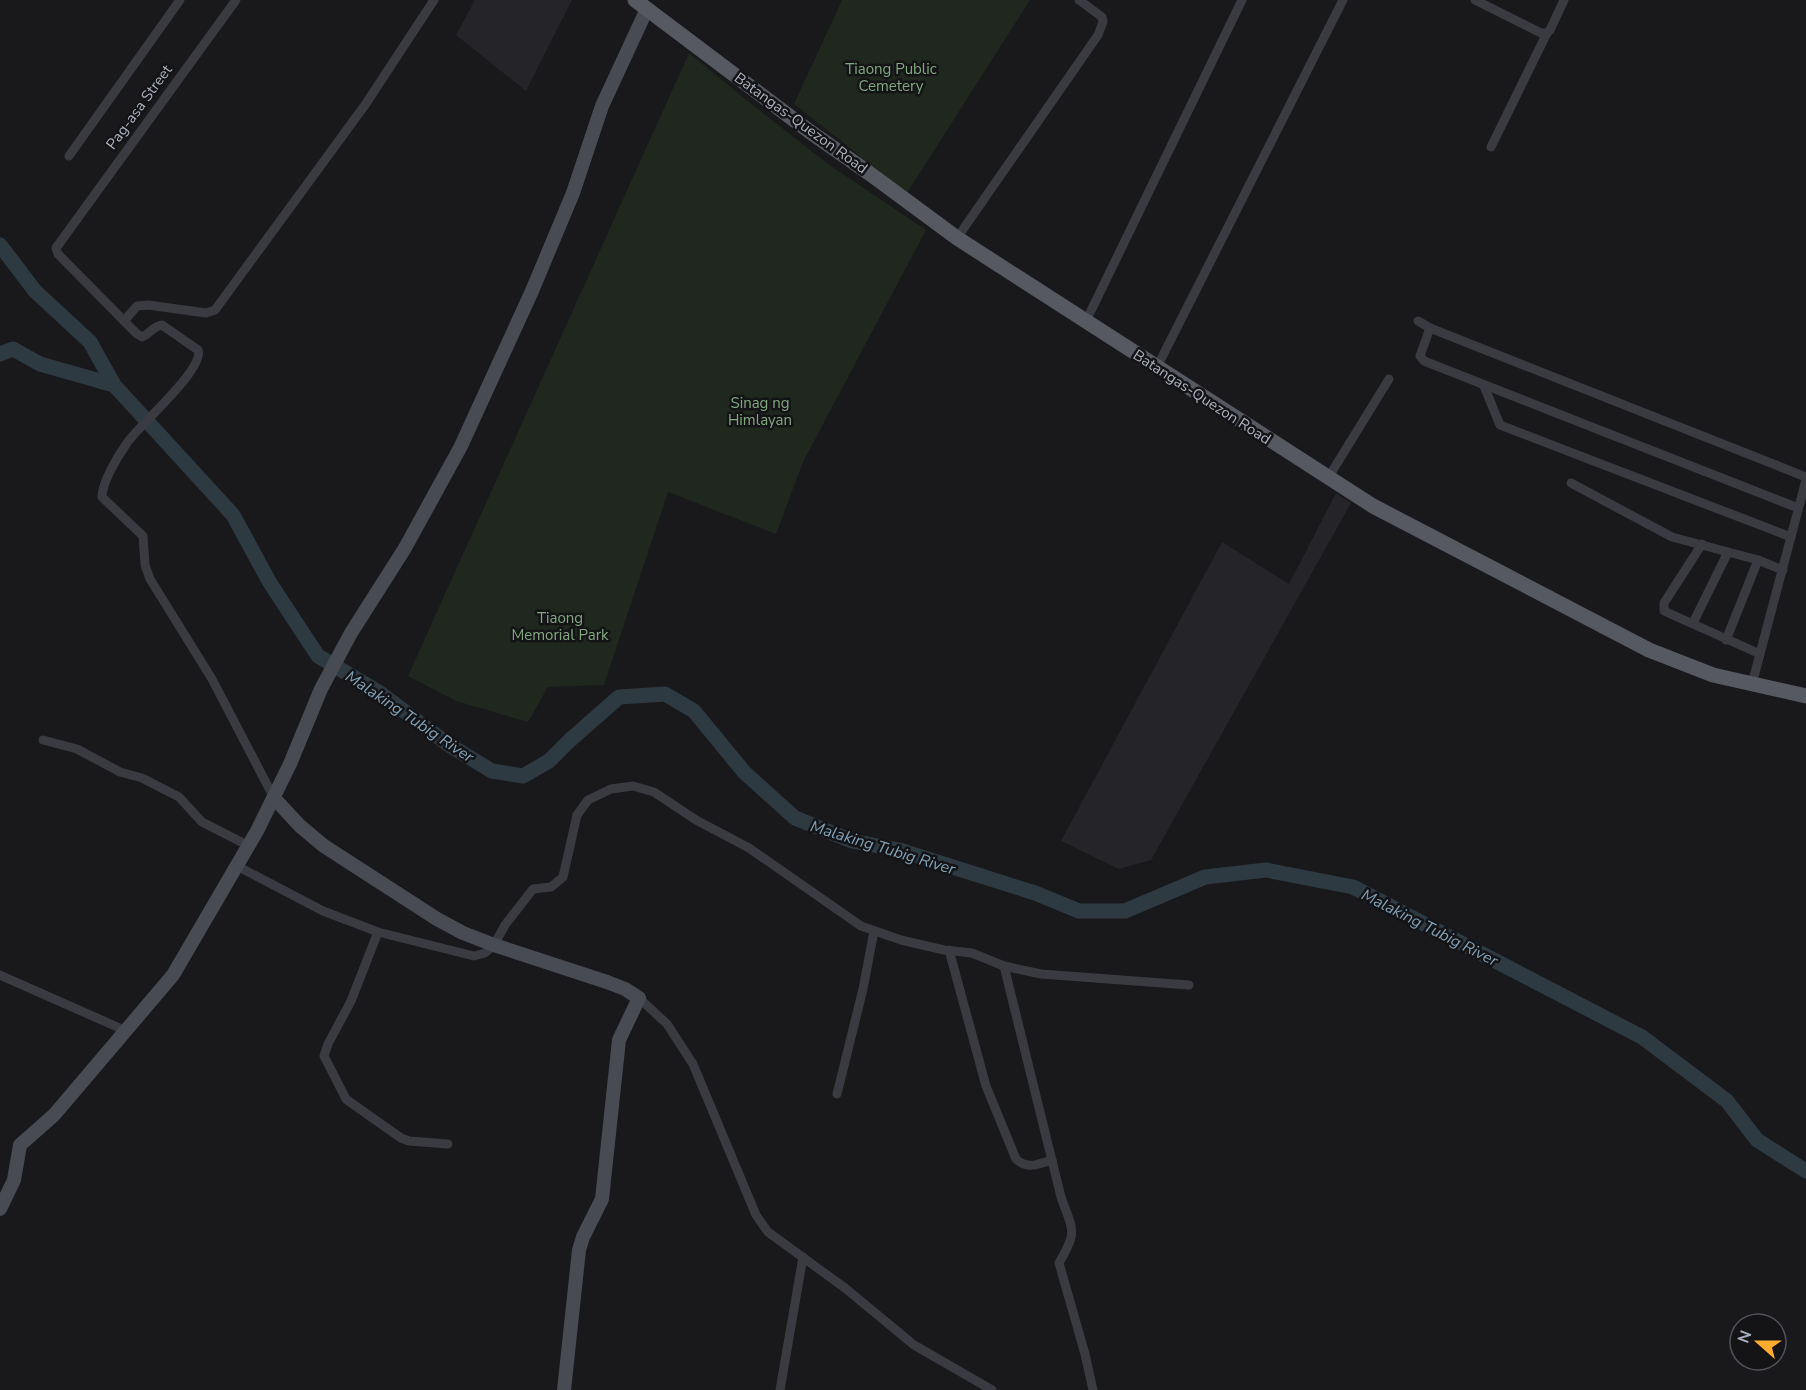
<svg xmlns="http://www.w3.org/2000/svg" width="1806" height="1390" viewBox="0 0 1806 1390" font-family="'Nunito Sans',sans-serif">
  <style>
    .built { fill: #252529 }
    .green { fill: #1f271f }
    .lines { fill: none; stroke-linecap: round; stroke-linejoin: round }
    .river { stroke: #2e3a41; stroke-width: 15 }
    .street { stroke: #3a3b41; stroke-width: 9 }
    .secondary { stroke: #484b51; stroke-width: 14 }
    .primary { stroke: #565960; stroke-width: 15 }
    .labels { text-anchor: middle; stroke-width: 5; stroke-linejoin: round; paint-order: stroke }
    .park-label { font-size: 15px; fill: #81a881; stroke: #141417 }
    .street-label { font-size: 15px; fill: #abb1bc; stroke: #141417 }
    .water-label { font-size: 16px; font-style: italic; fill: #80a2b9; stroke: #141417 }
  </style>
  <rect width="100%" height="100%" fill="#19191c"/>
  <g class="built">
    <path d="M475,0h97l-46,91 -70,-56z"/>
    <path d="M1336,493l15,10 -200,357 -32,9 -58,-28 161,-299 67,42z"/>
  </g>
  <g class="green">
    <path d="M842,0h188l-123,193 -113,-89z"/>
    <path d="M689,53l55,45 84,66 98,66 -123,232 -27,72 -108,-42 -64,193 -56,2 -20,35 -72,-21 -48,-25z"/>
  </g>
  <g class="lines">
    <g class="river">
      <path d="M0,245l35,46 55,51 24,43 119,130 37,68 48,73 62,37 69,52 43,26 31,5 26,-15 20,-20 50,-44 46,-3 29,17 50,61 51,46 57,23 47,9 136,43 44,18h46l80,-34 61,-7 87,17 289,150 85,64 30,39 49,31"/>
      <path d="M0,354l13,-5 27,15 74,21"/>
    </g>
    <g class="street">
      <path d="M236,0l-180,248 2,6 79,80 5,3c8,-3 11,-11 20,-12l36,25c7,19 -59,75 -71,93 -9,13 -25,39 -25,54l41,39 2,29 5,14 62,100 62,119"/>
      <path d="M1475,0l66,33h6l3,-3 14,-30"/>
      <path d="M1491,147l56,-114"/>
      <path d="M69,156l111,-156"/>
      <path d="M957,238l141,-203 5,-13 -1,-5 -23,-17"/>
      <path d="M124,321l13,-15 11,-1 58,8 9,-3 150,-205 69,-105"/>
      <path d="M1086,321l156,-321"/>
      <path d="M1418,321l12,7 376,149"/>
      <path d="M1430,328l-10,28 4,5 374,147"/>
      <path d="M1157,367l186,-367"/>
      <path d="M1484,386l16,39 291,112"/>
      <path d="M1328,478l61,-99"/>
      <path d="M1571,483l101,54 86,23 25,10"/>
      <path d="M1702,544l-38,59v8l96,43"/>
      <path d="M1693,623l35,-71"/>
      <path d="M1726,640l32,-80"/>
      <path d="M1752,684l54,-204"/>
      <path d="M43,740l34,9 43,23 22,6 37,19 23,25 45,23"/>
      <path d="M235,865l88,46 55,21 96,24 11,-3 9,-8 11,-20 28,-36 18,-2 12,-10 14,-62 11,-15 23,-11 22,-3 21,6 42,28 53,28 112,78 40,14 43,10 28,3 32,13 37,8 148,11"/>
      <path d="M378,932l-27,69 -23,43 -4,12 22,43 11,8 44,31 8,3 39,3"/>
      <path d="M949,950l37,136 30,73c12,11 22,5 36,1"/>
      <path d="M1004,966l57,231c12,34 17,34 -2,66l26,91 8,36"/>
      <path d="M0,975l124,55"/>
      <path d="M639,998l28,26 26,40 63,151 12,17 77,56 69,57 78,45"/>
      <path d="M837,1094l26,-105 11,-58"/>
      <path d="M780,1390l23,-133"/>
    </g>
    <g class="secondary">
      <path d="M274,798l26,28 24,20 113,73 26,14 31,12 113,37 18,7 14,9 -20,42 -17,159 -19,38 -4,13 -15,140"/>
      <path d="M0,1209l14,-29 6,-35 34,-30 119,-140 84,-144 33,-67 31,-75 30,-56 54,-85 56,-102 71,-155 41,-98 29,-87 45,-97"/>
    </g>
    <path class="primary" d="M635,0l174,131 60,42 88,65 416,268 276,144 64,25 93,21"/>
  </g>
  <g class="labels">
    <g class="park-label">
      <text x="891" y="74">Tiaong Public<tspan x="891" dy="17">Cemetery</tspan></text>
      <text x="760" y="408">Sinag ng<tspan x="760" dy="17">Himlayan</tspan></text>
      <text x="560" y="623">Tiaong<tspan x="560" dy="17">Memorial Park</tspan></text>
    </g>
    <g class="street-label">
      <text transform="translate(139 107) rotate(-54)" y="5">Pag-asa Street</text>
      <text transform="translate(801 123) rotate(36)" y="5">Batangas-Quezon Road</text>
      <text transform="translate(1202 397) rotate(33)" y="5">Batangas-Quezon Road</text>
    </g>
    <g class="water-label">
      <text transform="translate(410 716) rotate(34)" y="6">Malaking Tubig River</text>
      <text transform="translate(883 847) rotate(17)" y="6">Malaking Tubig River</text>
      <text transform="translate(1430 927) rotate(27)" y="6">Malaking Tubig River</text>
    </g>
  </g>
  <g transform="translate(1758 1342) rotate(291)"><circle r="28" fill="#141417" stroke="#505359" stroke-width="1.5"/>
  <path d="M0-4.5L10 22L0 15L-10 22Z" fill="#ffac2e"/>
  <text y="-9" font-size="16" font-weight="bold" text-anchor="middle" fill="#abb1bc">N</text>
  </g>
</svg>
